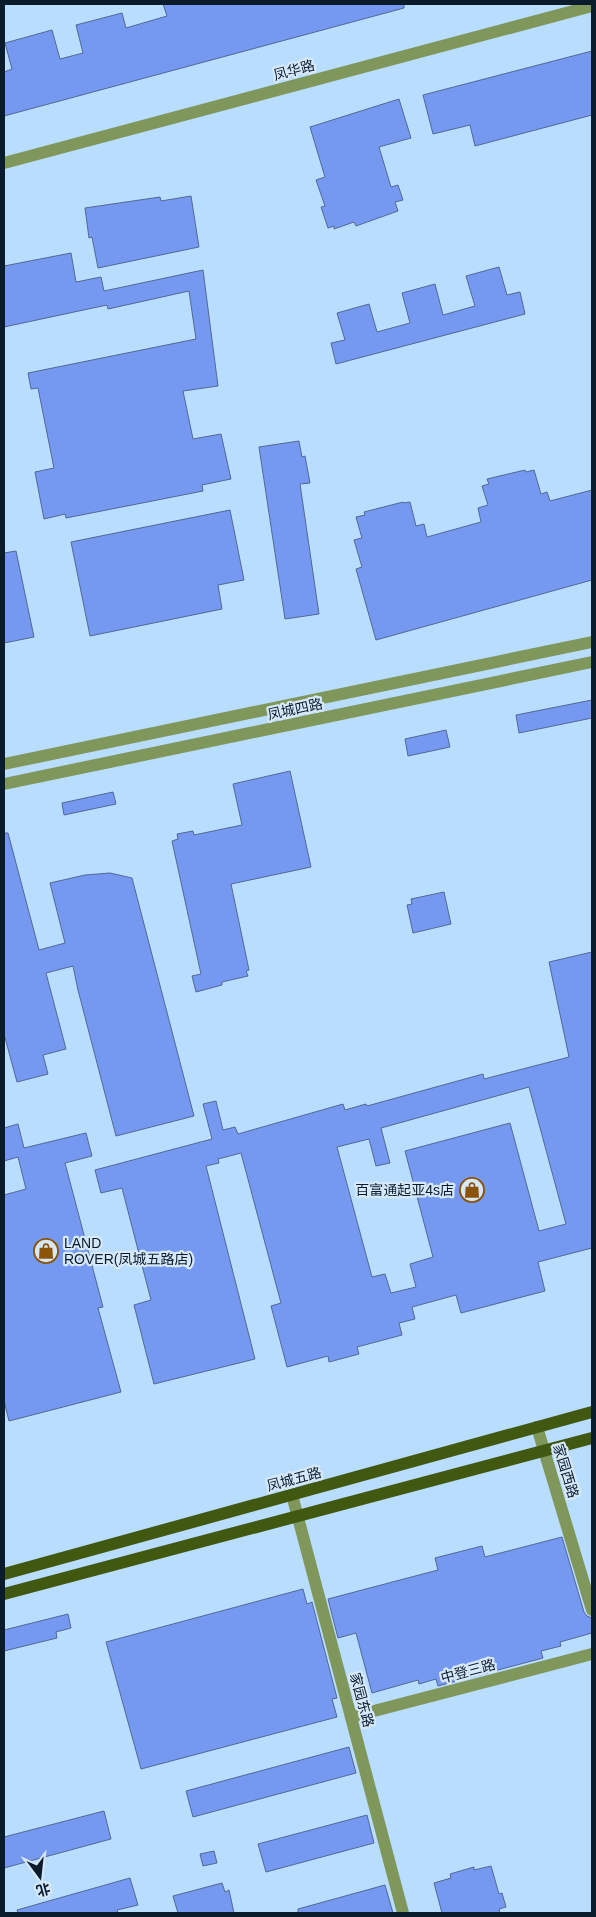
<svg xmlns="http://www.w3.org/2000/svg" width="596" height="1917" viewBox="0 0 596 1917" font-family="Helvetica,'Noto Sans SC',sans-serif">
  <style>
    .building { fill: #7599f0; stroke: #546795; fill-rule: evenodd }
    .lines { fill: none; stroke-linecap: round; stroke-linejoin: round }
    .minor { stroke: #7f975b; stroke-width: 12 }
    .major { stroke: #415811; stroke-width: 12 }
    .labels { text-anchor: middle; stroke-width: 4.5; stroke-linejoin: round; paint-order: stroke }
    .street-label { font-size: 14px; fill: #0a1c2b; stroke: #d6e8f9 }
    .poi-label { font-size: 14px; fill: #0a1c2b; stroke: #d6e8f9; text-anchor: end }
  </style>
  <rect width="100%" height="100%" fill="#b8ddff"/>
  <g class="building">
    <path d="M163,4h241v4l-400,108v-44l8,-3 -7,-26 47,-13 8,29 23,-6 -7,-28 46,-12 4,15 41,-12z"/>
    <path d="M592,51v64l-117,31 -5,-21 -37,9 -10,-39z"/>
    <path d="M399,99l12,39 -32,9 12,40 7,-2 5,15 -8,2 3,9 -42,15 -2,-4 -20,7v-3l-6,2 -7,-21 4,-1 -9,-26 9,-3 -15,-50z"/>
    <path d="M191,196l8,51 -101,21 -6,-31 -3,1 -4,-30 75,-11 1,4z"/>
    <path d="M71,253l5,29 25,-5 3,14 99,-21 15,116 -35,5 10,48 28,-5 10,45 -29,6 1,6 -137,27 -1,-4 -21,5 -9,-47 19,-4 -16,-80 -7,1 -3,-16 168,-34 -7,-48 -81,18 -1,-4 -103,22v-61z"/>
    <path d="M499,267l8,28 13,-3 5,22 -189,50 -5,-21 14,-3 -8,-27 32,-9 8,28 33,-9 -8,-30 33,-9 8,31 32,-9 -9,-30z"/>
    <path d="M299,441l3,16 3,-1 5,27 -10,1 19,130 -34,5 -26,-172z"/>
    <path d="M525,470l1,2 8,-2 7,24 6,-2 3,9 42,-11v90l-216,60 -20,-71 6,-2 -8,-27 8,-2 -6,-21 9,-2 -1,-3 39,-10v1l7,-1 6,24 8,-2 3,13 54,-15 -3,-14 10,-3 -6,-19 7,-2 -2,-5z"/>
    <path d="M230,510l14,70 -26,5 4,24 -132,27 -19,-94z"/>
    <path d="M16,551l18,86 -30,6v-90z"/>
    <path d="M592,700v18l-73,15 -3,-18z"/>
    <path d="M446,730l4,17 -42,9 -3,-17z"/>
    <path d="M290,771l21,96 -80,17 18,86 -3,1 2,5 -26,6v3l-26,7 -4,-16 9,-2 -29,-133 6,-2 -1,-5 16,-3 1,4 48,-10 -9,-41z"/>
    <path d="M113,792l3,12 -52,11 -2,-12z"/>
    <path d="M4,833h4l31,117 26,-7 -15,-60 35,-8 25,-2 22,5 62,238 -78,20 -38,-146 -5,-24 -27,7 20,76 -23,6 5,19 -31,8 -13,-48z"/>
    <path d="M444,892l7,32 -38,9 -6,-28 5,-1 -1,-5z"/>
    <path d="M592,952v296l-54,14 7,29 -84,22 -5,-18 -44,12 3,12 -16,4 3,12 -45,12 2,7 -30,8 -1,-6 -41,11 -16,-61 10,-3 -40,-150 -23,6 1,4 -13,3 49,193 -101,25 -20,-79 17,-5 -29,-112 -21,5 -6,-23 117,-31 -9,-35 13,-3 7,29 12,-3 3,7 105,-30 2,6 21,-6 1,2 116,-32 1,5 85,-22 -20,-95zM529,1087l37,137 -27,7 -29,-108 -105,28 28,106 -23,7 6,23 -25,6 -6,-19 -13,3 -35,-130 32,-8 7,27 14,-3 -9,-35z"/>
    <path d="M18,1124l6,24 62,-15 6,23 -27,7 38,144 -5,1 23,84 -112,29 -5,-20v-206l22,-6 -8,-32 -14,4v-33z"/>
    <path d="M562,1537l22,75 3,4 5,2v15l-32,9 1,4 -20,5 2,7 -105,28 -2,-7 -17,5 -1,-4 -46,13 -16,-60 -18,5 -10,-39 110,-29 -3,-12 47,-12 3,11z"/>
    <path d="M303,1589l4,15 5,-2 25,96 -5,1 5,18 -196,52 -35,-127z"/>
    <path d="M68,1614l3,14 -15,4 1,6 -53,13v-21z"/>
    <path d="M349,1747l7,26 -163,44 -7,-26z"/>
    <path d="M104,1811l7,28 -107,29v-31z"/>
    <path d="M367,1815l7,28 -108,29 -8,-28z"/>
    <path d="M214,1851l3,12 -14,3 -3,-12z"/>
    <path d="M491,1866l8,28 3,-1 4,14 -7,2 1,4h-58l-8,-30 17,-5 -1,-4 24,-7v3z"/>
    <path d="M130,1878l8,27 -21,5 1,3h-100l-1,-3z"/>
    <path d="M222,1883l3,9 4,-2 5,23h-56l-5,-17z"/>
    <path d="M385,1885l8,28h-95v-4z"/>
  </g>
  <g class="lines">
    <g class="minor">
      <path d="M4,163l588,-157"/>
      <path d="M4,764l588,-122"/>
      <path d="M4,784l588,-122"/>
      <path d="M537,1427l55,183"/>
      <path d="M292,1495l111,418"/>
      <path d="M351,1717l241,-63"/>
    </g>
    <g class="major">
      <path d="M4,1574l588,-162"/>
      <path d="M4,1594l588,-156"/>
    </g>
  </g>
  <defs>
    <symbol id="shop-ring" viewBox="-11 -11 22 22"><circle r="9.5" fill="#d6e8f9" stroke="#8b5407" stroke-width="1.5"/><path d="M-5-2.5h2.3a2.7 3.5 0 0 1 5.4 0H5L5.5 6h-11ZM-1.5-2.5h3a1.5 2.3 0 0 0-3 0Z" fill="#8b5407"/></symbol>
  </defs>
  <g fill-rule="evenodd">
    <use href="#shop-ring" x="458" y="1176" width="28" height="28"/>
    <use href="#shop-ring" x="32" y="1237" width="28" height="28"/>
  </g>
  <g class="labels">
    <g class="street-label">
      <text transform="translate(294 70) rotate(-15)" y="5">凤华路</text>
      <text transform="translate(295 709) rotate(-12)" y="5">凤城四路</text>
      <text transform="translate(566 1471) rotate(73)" y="5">家园西路</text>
      <text transform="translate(294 1479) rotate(-15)" y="5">凤城五路</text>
      <text transform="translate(468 1671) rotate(-15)" y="5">中登三路</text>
      <text transform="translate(362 1700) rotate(75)" y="5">家园东路</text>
    </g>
    <g class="poi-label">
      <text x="454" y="1195">百富通起亚4s店</text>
      <text x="64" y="1248" text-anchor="start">LAND<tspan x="64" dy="16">ROVER(凤城五路店)</tspan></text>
    </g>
  </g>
  <rect width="596" height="1917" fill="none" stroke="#0a1c2b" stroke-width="10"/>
  <g transform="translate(40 1877) rotate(165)" stroke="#d6e8f9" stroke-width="4" paint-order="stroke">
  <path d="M0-4L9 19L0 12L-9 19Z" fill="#0a1c2b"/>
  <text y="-8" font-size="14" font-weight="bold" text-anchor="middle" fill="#0a1c2b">北</text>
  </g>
</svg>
